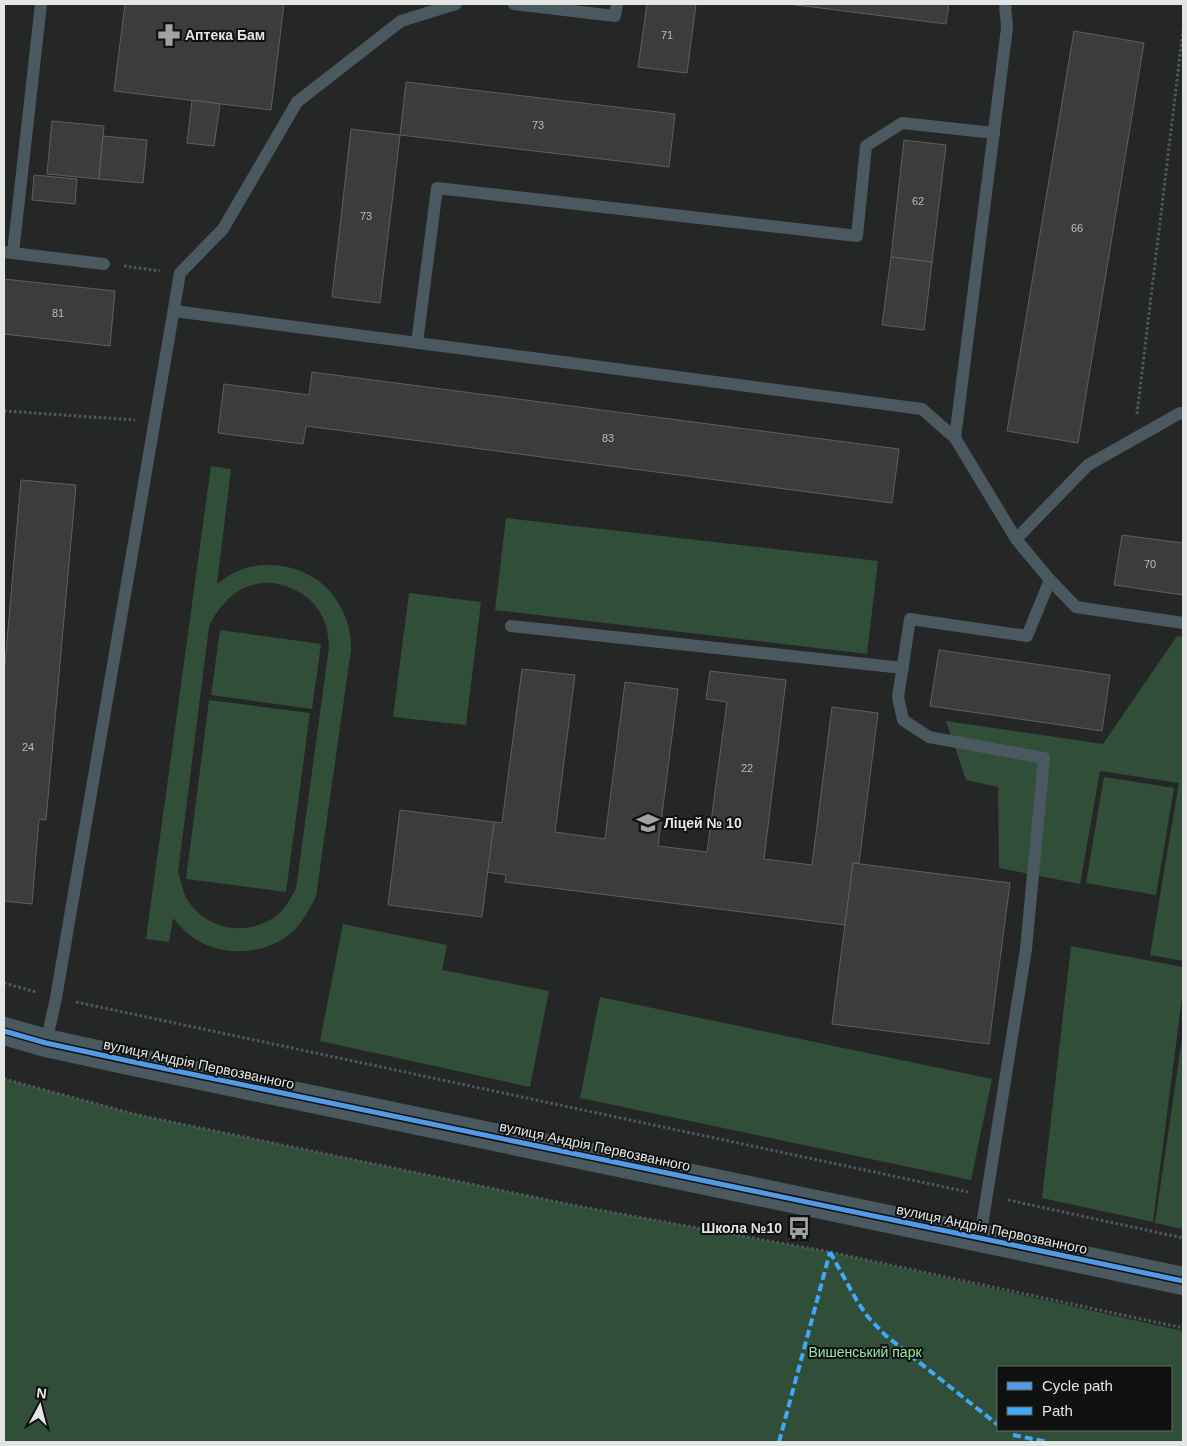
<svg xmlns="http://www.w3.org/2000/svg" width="1187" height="1446" viewBox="0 0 1187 1446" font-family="Arial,sans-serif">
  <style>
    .green { fill: #314e38; fill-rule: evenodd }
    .building { fill: #3b3c3c; stroke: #5d5f5f }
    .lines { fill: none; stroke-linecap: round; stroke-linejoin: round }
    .path { stroke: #4f595d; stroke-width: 3; stroke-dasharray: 2.5 2.5; stroke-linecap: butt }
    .service { stroke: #4a595f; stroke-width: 12 }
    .tertiary { stroke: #4a595f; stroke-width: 28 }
    .quiet { stroke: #3fa9f5; stroke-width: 4; stroke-dasharray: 8 4; stroke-linecap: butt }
    .cycleway-casing { stroke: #0f1010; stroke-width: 8 }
    .cycleway { stroke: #5399e6; stroke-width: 5 }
    .labels { text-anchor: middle; stroke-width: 4; stroke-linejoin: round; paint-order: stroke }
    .number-label { font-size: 11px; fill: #babcbc }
    .poi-label { font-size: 14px; font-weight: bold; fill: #e4e6e6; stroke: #0f1010; text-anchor: start }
    .street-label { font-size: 14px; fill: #e4e6e6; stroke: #0f1010 }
    .park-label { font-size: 14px; fill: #96e6a9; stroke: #0f1010 }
  </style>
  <rect width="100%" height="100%" fill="#252727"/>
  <g class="green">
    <path d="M211,466l20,3 -14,115c8,-6 16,-12 26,-15 36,-12 80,3 97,37 8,14 11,28 11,44l-35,246c-7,14 -14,28 -26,38 -28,22 -69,23 -98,3 -7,-5 -13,-12 -19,-19l-4,24 -23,-3zM274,583c35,7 54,28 55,64l-33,242c-6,10 -11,20 -20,27 -29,21 -69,14 -88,-15 -5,-8 -7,-20 -10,-29l31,-245c12,-27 34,-47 65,-44z"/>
    <path d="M506,518l372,43 -11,93 -372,-44z"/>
    <path d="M409,593l72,9 -15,123 -73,-8z"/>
    <path d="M220,630l101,14 -9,65 -101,-14z"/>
    <path d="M1177,636l6,1v324l-33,-6 29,-172 -79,-12 -20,113 -81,-16 -1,-81 -32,-7 -20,-59 157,23z"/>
    <path d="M209,700l101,13 -24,179 -100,-13z"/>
    <path d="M1104,777l70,11 -18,107 -70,-12z"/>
    <path d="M343,924l104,21 -5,25 107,21 -19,96 -210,-46z"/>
    <path d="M1071,946l112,21v23l-30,232 -111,-24z"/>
    <path d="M600,997l392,82 -21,101 -391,-82z"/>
    <path d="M1183,1032v197l-28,-6z"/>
    <path d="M4,1079l134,36 439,91 253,46 353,79v111h-1179zM998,1367h173v63h-173z"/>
  </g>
  <g class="building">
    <path d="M125,4h159l-13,106 -157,-19z"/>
    <path d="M647,4h49l-9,69 -49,-6z"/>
    <path d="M789,4h160l-3,20z"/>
    <path d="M1074,31l70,12 -66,400 -71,-12z"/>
    <path d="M406,82l269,32 -6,53 -269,-32z"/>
    <path d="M192,100l28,4 -6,42 -27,-3z"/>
    <path d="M52,121l52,5 -5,53 -52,-5z"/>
    <path d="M351,129l49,6 -20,168 -48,-6z"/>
    <path d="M103,136l44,4 -4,43 -44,-4z"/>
    <path d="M904,140l42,5 -14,117 -41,-5z"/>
    <path d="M34,175l43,4 -2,25 -43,-4z"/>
    <path d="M891,257l41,5 -8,68 -42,-5z"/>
    <path d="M4,279l111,12 -5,55 -106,-12z"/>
    <path d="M312,372l587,77 -7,54 -586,-77 -3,18 -85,-11 6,-49 85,11z"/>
    <path d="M21,480l55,5 -30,335 -7,-1 -7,85 -28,-3v-226z"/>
    <path d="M1122,535l61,8v52l-69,-10z"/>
    <path d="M939,650l171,25 -8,56 -172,-25z"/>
    <path d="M522,669l53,6 -20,157 50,7 20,-157 53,7 -20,157 49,6 20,-150 -21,-3 4,-28 76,9 -22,179 48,6 20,-158 46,6 -19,150h-6l-8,62 -340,-43 1,-7 -19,-3 7,-50 8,1z"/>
    <path d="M400,810l94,12 -12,95 -94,-12z"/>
    <path d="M853,863l157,20 -21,161 -157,-20z"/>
  </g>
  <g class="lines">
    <g class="path">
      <path d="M124,266l36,5"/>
      <path d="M4,411l131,9"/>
      <path d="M1137,414l46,-384"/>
      <path d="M4,983l32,9"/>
      <path d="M76,1002l892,190"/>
      <path d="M4,1079l134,36 439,91 253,46 353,76"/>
      <path d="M1008,1200l175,38"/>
    </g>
    <g class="service">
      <path d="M514,4l101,12 2,-12"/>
      <path d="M4,252l100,12"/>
      <path d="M13,253l28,-249"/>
      <path d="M174,311l748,98 33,29 61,101 34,41 26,27 107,16"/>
      <path d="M417,343l20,-155 420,48 9,-90 36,-23 92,10"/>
      <path d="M955,438l52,-410 -2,-24"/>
      <path d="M1016,539l72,-74 92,-52 3,1"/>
      <path d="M511,626l392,42"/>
      <path d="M46,1043l10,-45 124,-725 43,-44 74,-127 104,-81 55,-17"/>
      <path d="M980,1238l46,-289 18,-191 -115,-21 -26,-17 -5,-23 12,-78 117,17 23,-56"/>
    </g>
    <path class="tertiary" d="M4,1031l42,12 97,21 837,174 203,43"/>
    <g class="quiet">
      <path d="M830,1252l27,49 11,16 17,18 113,90"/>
      <path d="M1013,1435l35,7"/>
      <path d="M779,1442l51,-190"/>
    </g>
    <defs>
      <path id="cycleway" d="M4,1031l42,12 97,21 837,174 203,43"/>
    </defs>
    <use href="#cycleway" class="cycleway-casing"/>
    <use href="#cycleway" class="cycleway"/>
  </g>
  <defs>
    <symbol id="pharmacy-bare" viewBox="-9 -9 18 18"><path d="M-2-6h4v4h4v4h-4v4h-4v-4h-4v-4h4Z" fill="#a1a3a3" stroke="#0f1010" stroke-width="2.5" paint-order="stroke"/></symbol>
    <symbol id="school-bare" viewBox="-9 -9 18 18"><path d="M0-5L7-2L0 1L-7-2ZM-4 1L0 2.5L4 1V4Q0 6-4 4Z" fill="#a1a3a3" stroke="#0f1010" stroke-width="2.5" paint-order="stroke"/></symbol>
    <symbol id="bus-bare" viewBox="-9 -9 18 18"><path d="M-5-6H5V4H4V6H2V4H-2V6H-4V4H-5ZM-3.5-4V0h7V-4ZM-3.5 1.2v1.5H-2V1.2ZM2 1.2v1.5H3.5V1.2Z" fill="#a1a3a3" stroke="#0f1010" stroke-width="2.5" paint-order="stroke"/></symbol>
  </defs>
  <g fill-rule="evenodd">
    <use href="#pharmacy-bare" x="153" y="19" width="32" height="32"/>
    <use href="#school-bare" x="632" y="807" width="32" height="32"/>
    <use href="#bus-bare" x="783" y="1212" width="32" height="32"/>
  </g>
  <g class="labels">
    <g class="number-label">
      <text x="667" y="39">71</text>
      <text x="538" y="129">73</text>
      <text x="918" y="205">62</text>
      <text x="366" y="220">73</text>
      <text x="1077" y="232">66</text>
      <text x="58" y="317">81</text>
      <text x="608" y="442">83</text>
      <text x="1150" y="568">70</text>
      <text x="28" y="751">24</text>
      <text x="747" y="772">22</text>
    </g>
    <g class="poi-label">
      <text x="185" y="40">Аптека Бам</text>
      <text x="664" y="828">Ліцей № 10</text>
      <text x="782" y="1233" text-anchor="end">Школа №10</text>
    </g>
    <g class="street-label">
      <text transform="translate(199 1064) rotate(12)" y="5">вулиця Андрія Первозванного</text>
      <text transform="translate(595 1146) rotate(12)" y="5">вулиця Андрія Первозванного</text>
      <text transform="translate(992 1229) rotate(12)" y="5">вулиця Андрія Первозванного</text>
    </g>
    <g class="park-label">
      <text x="865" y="1357">Вишенський парк</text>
    </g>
  </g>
  <rect width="1187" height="1446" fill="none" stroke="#e4e6e6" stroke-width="10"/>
  <rect x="997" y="1366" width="175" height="65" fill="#0f1010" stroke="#646666"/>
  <rect x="1007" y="1382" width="25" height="8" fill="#5399e6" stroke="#646666"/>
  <text x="1042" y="1391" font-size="15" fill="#e4e6e6">Cycle path</text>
  <rect x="1007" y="1407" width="25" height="8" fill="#3fa9f5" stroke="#646666"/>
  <text x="1042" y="1416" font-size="15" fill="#e4e6e6">Path</text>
  <g transform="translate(40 1406) rotate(7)" stroke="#0f1010" stroke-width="4" paint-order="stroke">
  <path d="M0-4L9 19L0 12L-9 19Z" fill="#e4e6e6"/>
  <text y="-8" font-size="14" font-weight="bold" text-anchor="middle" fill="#e4e6e6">N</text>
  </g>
</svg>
